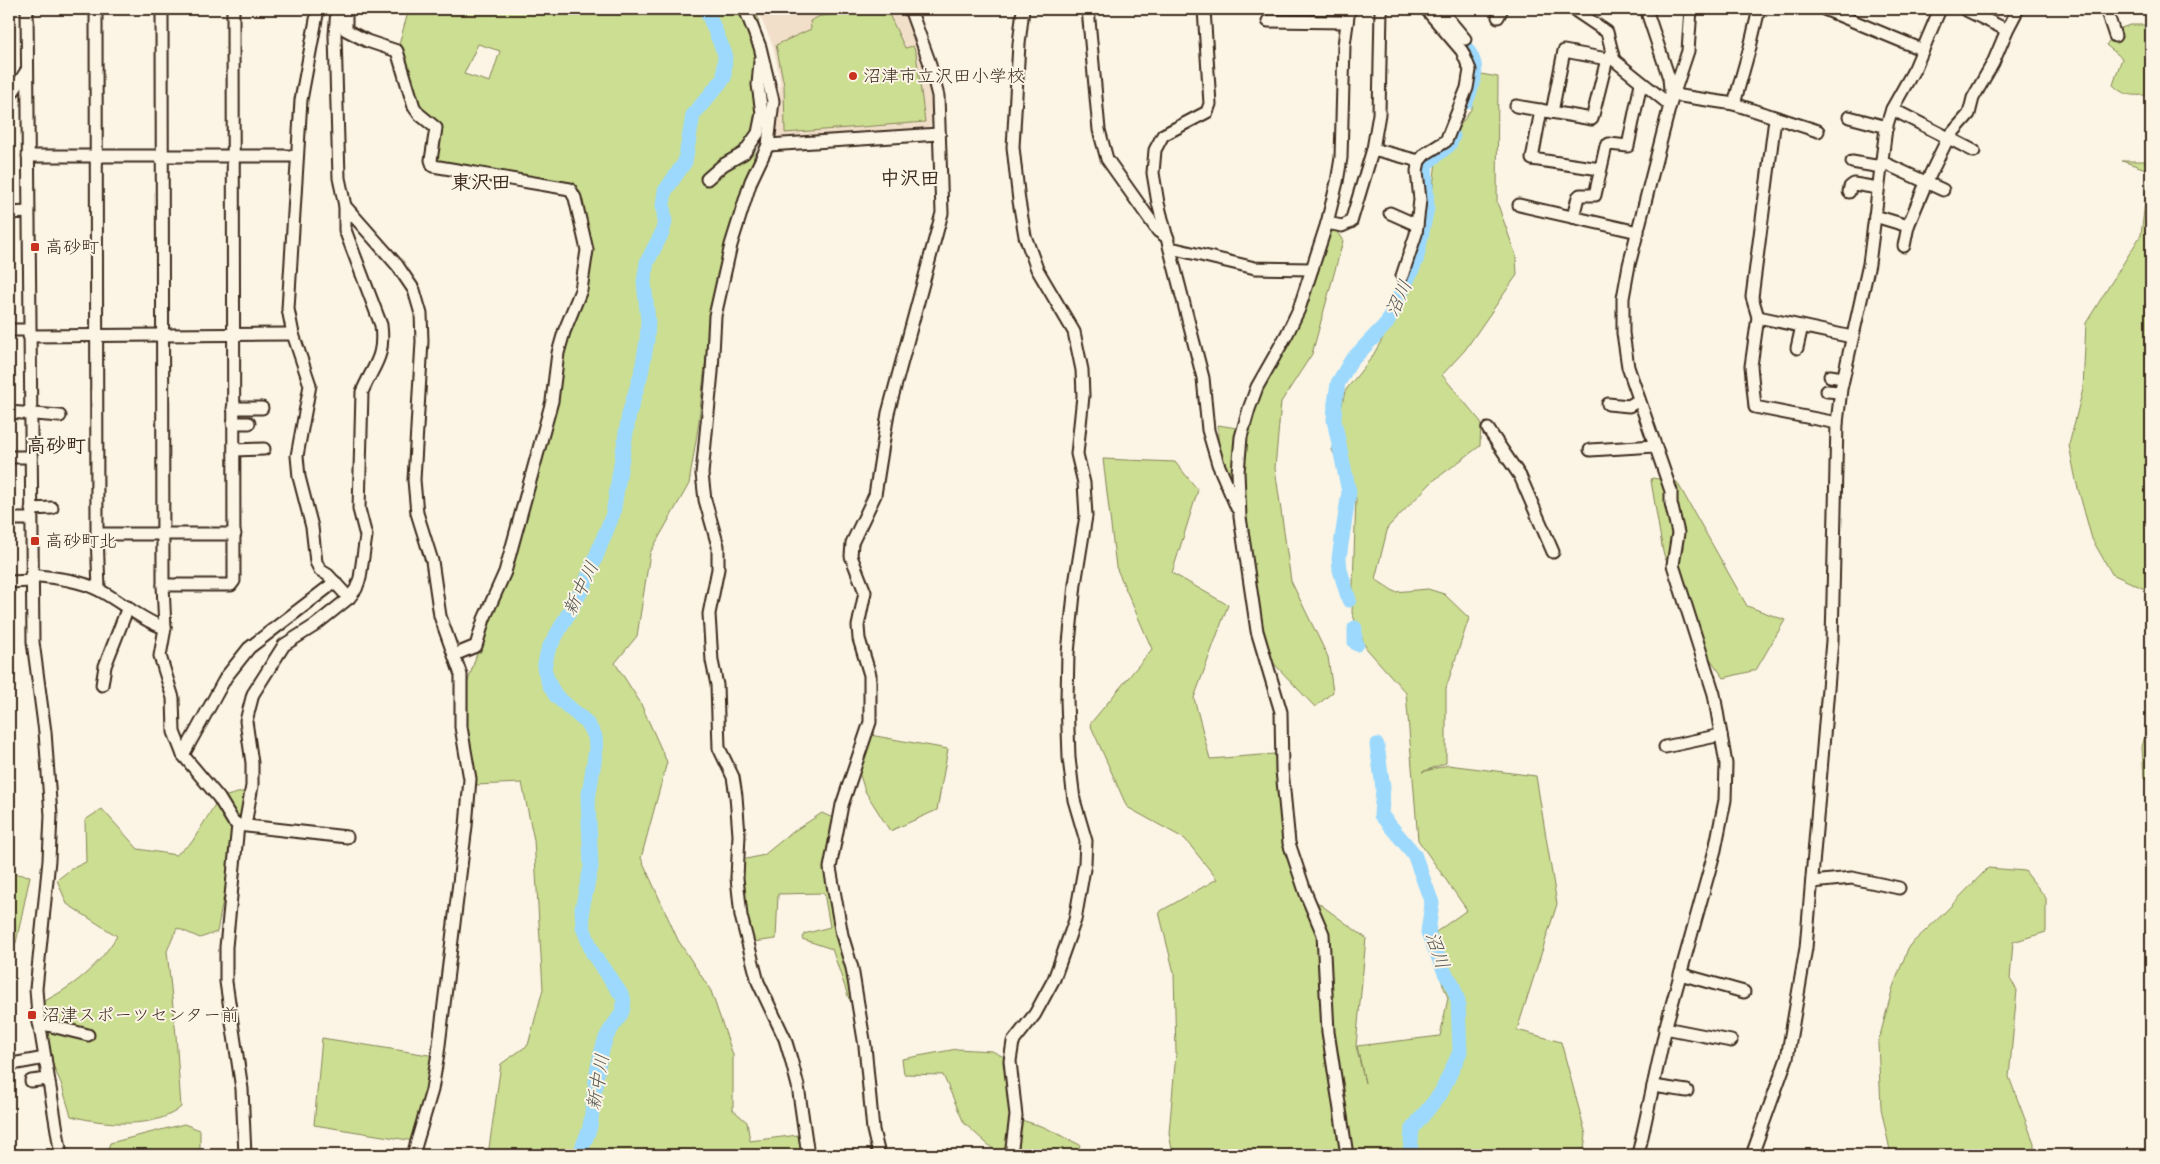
<svg xmlns="http://www.w3.org/2000/svg" width="2160" height="1164" viewBox="0 0 2160 1164" font-family="Mali,'Klee One',sans-serif">
  <style>
    .built { fill: #f2dfca }
    .green { fill: #ccde92; stroke: #848458; fill-rule: evenodd }
    .lines { fill: none; stroke-linecap: round; stroke-linejoin: round }
    .river { stroke: #9cd9fd; stroke-width: 15 }
    .minor-casing { stroke: #3b2a1e; stroke-width: 15 }
    .minor { stroke: #fcf5e5; stroke-width: 11 }
    .poi-dot { fill: #c8321e; stroke: #fcf5e5; stroke-width: 2 }
    .labels { text-anchor: middle; stroke-width: 4; stroke-linejoin: round; paint-order: stroke }
    .poi-label { font-size: 18px; fill: #3b2a1e; stroke: #fcf5e5; text-anchor: start }
    .water-label { font-size: 19px; font-style: italic; fill: #535656; stroke: #fcf5e5 }
    .quarter-label { font-size: 20px; font-weight: bold; fill: #3b2a1e; stroke: #fcf5e5 }
  </style>
  <rect width="100%" height="100%" fill="#fcf5e5"/>
  <filter id="ink" filterUnits="userSpaceOnUse"><feTurbulence type="fractalNoise" baseFrequency=".02" numOctaves="2"/><feDisplacementMap in="SourceGraphic" scale="10" xChannelSelector="R" yChannelSelector="G"/><feConvolveMatrix kernelMatrix="1 2 1 2 8 2 1 2 1" color-interpolation-filters="sRGB"/></filter>
  <g filter="url(#ink)">
    <path class="built" d="M757,9h149l21,62 6,51 -5,6 -147,11 -4,-4 3,-54 -7,-35z"/>
    <g class="green">
      <path d="M409,9h348l8,74 1,43 -8,7 -6,35 -42,154 -12,106 -9,56 -39,69 -13,83 -22,27 25,39 27,60 -26,96 37,82 33,51 22,64v55l14,12 3,19 48,-6 6,20h-316l13,-91 27,-19 15,-56 -9,-149 -12,-57 -47,2 -14,-82 51,-158 46,-192 32,-79 1,-22 -19,-65 -139,-21v-38l-14,-14 -22,-63zM478,44l22,7 -10,31 -26,-8z"/>
      <path d="M887,10l18,38 8,-2 3,7 9,69 -140,11 -1,-48 -8,-40 35,-16 -1,-8 10,-5z"/>
      <path d="M2130,25h21v70c-16,0 -25,3 -38,-10l9,-27 -16,-13 12,-16z"/>
      <path d="M1475,73l23,4 -1,125 19,54 1,19 -52,75 -23,25 39,47 -1,24 -47,35 -45,46 -13,52 20,13 33,-3 16,5 25,24 -23,70v75l-24,9 26,-7 88,11 21,128 -40,126 44,12 25,93 -3,20h-410l-4,-22 7,-80 -2,-80 -15,-61 58,-33 -32,-40 -58,-32 -37,-83 62,-75 -36,-82 -13,-108 72,3 23,28 -26,83 56,32 -34,93 16,61 64,-5 32,140 60,44 -10,108 9,37 -8,-37 83,-10 8,-38 -22,-59 41,-29 -49,-70 -12,-147 -40,-45 -14,-35 4,-115 -24,-48 13,-59 27,-34 41,-72 20,-98 3,-26 36,-53z"/>
      <path d="M2122,161h29v217l-4,39 4,34v141l-39,-18 -20,-35 -16,-58 -7,-36 14,-56 3,-66 55,-88 8,-65z"/>
      <path d="M1332,224l11,17 -31,113 -31,48 -6,66 16,113 37,76 5,35 -18,15 -53,-56 -22,-141 -22,-63v-22l25,4 7,-37 48,-65z"/>
      <path d="M1652,478l25,4 70,124 38,14 -29,50 -32,8 -28,-38 -33,-88 -12,-71z"/>
      <path d="M2151,714v66l-7,-2 -2,-31z"/>
      <path d="M870,735l78,14 -11,61 -47,21 -25,-40 -7,-22z"/>
      <path d="M249,790l-11,30 -21,112 -17,6 -23,-10 -10,23 9,84 5,72c-25,23 -80,17 -110,9l-10,-33 -19,-41 -1,-39c33,-17 56,-35 76,-67l-50,-32 -10,-24 14,-11 15,-7 -1,-42 17,-11 36,40 38,6 16,-13 27,-44z"/>
      <path d="M822,813l15,7 -7,48 26,122 -7,9 -17,-50 -30,-10 2,-5 26,-7 -6,-34 -46,1 -2,45 -23,3 -12,-15 -11,-50 8,-16 26,-6 27,-22z"/>
      <path d="M1988,868l37,3 21,27v34l-33,10 -3,37 7,11 -8,87 25,66v12h-143l-10,-47 -3,-65 15,-56 16,-41 32,-30z"/>
      <path d="M9,873l21,3 -14,67 -7,-1z"/>
      <path d="M322,1038l113,18 -21,85 -100,-16z"/>
      <path d="M957,1049l35,2 16,8 7,59 29,9 36,18 -3,10h-80l-2,-4 -31,-28 -21,-48 -39,-1 -2,-15z"/>
      <path d="M184,1124l16,6v25h-94l4,-12z"/>
    </g>
    <g class="lines">
      <g class="river">
        <path d="M1451,30c26,30 30,35 15,72"/>
        <path d="M1349,600l-9,-30 -1,-12 10,-66 -15,-72 1,-17 3,-20 13,-22 36,-38 29,-62 11,-53 -2,-44 24,-19 4,-9"/>
        <path d="M1355,628v14l2,2"/>
        <path d="M1377,745l6,43 -2,27 33,39 18,49 -4,29 18,43 6,8 6,18 2,51 -19,41 -29,36 -2,26"/>
        <path d="M580,1155c2,-10 8,-19 10,-29 5,-30 5,-59 16,-88 6,-15 21,-23 17,-41l-30,-43 -10,-27 -1,-18 9,-42 -3,-67 8,-51 -1,-13 -9,-14 -30,-26 -7,-12 -5,-16 4,-18 37,-66 28,-70 16,-100 12,-40 6,-33 1,-20 -4,-39 3,-20 15,-29 3,-11 -2,-17 2,-14 20,-29 8,-47 31,-37 1,-24 -19,-45"/>
      </g>
      <defs>
        <g id="minor">
          <path d="M27,9l6,633 12,90 6,83 -2,45 -13,129 2,26 23,140"/>
          <path d="M96,9l1,525 2,56"/>
          <path d="M162,9l1,576 2,43 -5,28 13,42 1,34 9,23 36,43 14,23 5,4 109,12"/>
          <path d="M318,9l-17,91 -13,209 5,25 17,51 -13,71 2,21 13,50 4,35 4,8 8,5 21,23"/>
          <path d="M337,9l-2,26 4,143 6,28 52,59 17,25 7,24 1,27 -8,139 3,33 15,48 8,55 21,59v52l9,52 -4,47 -28,227 -6,37 -19,65"/>
          <path d="M346,9v21l21,11 30,10 17,56 5,7 17,14 -5,32 2,6 137,23 5,9 12,52 -6,40 -17,42 -6,21 -6,48 -47,171 -21,47 -8,27 -22,9"/>
          <path d="M745,9l15,38 13,54 -5,44 -17,36 -20,64 -16,71 -3,56 -10,102 3,26 13,46v23l-9,45 3,47 5,24 2,63 14,29 3,19 3,39 -2,43 4,38 17,66 27,57 6,20 7,27 10,69"/>
          <path d="M1088,9l11,121 8,29 51,72 10,7"/>
          <path d="M1204,9l6,95 -3,8 -44,23 -8,15 -2,23 5,30 45,175 5,52 10,34 19,44"/>
          <path d="M1445,9l-1,5 21,25"/>
          <path d="M1573,9l34,23 7,28 56,45"/>
          <path d="M1824,9l99,41"/>
          <path d="M1964,9l43,21"/>
          <path d="M2106,9l9,27"/>
          <path d="M1648,15l21,63 2,22"/>
          <path d="M1498,17l4,-8"/>
          <path d="M1268,21l79,1"/>
          <path d="M1674,95l60,9 84,27"/>
          <path d="M9,98l18,-28"/>
          <path d="M1734,104l16,-57 9,-38"/>
          <path d="M1516,106l76,13 15,-60 4,-4"/>
          <path d="M1892,109l82,42"/>
          <path d="M1541,110l-9,49 68,10"/>
          <path d="M1552,112l12,-61 43,8"/>
          <path d="M1849,117l38,10"/>
          <path d="M1775,119l-23,178 6,20 -7,49 4,41 82,16"/>
          <path d="M768,145l171,-11"/>
          <path d="M1373,149l6,-35 2,-105"/>
          <path d="M28,156h269"/>
          <path d="M1852,162l29,5"/>
          <path d="M1882,162l61,28"/>
          <path d="M707,179l16,-14 21,-12 14,-20 4,-20 -4,-28 2,-24"/>
          <path d="M1849,192l1,-5 4,-3 24,4"/>
          <path d="M1519,205l119,27"/>
          <path d="M9,213l19,-1"/>
          <path d="M1390,213l27,12"/>
          <path d="M1875,216l33,10"/>
          <path d="M1573,217l5,-20 2,-2h15l11,-49 3,-2 19,2 13,-63"/>
          <path d="M1327,223l15,3 9,-4 22,-73 46,12"/>
          <path d="M1904,246l4,-20 18,-43 22,-45 21,-24 4,-16 20,-35 14,-33 11,-21"/>
          <path d="M1171,248l84,20 57,1"/>
          <path d="M1402,276l14,-42 4,-34 -3,-29 2,-10 6,-7 21,-13 21,-53 3,-18 -8,-19 -36,-42"/>
          <path d="M1758,317l94,20"/>
          <path d="M9,330h20"/>
          <path d="M29,336l264,-2"/>
          <path d="M1797,348l5,-22"/>
          <path d="M1830,376l13,2"/>
          <path d="M1827,391l13,1"/>
          <path d="M1608,404l21,2 10,-6"/>
          <path d="M233,408h29"/>
          <path d="M9,412l51,4"/>
          <path d="M233,423h16"/>
          <path d="M1488,429l32,47 33,76"/>
          <path d="M234,450l30,-1"/>
          <path d="M1590,450l65,-4"/>
          <path d="M9,457h22"/>
          <path d="M31,509l21,-1"/>
          <path d="M9,519h22"/>
          <path d="M97,534h138"/>
          <path d="M31,575c23,3 46,4 68,15 21,11 44,31 66,38"/>
          <path d="M9,582l23,-1"/>
          <path d="M163,585h68l3,-4 -1,-572"/>
          <path d="M102,685l3,-19 23,-59"/>
          <path d="M1665,747l56,-12"/>
          <path d="M183,755l43,-78 23,-29 86,-66"/>
          <path d="M238,825l-12,122v35l16,107 3,66"/>
          <path d="M245,825l7,-39v-23l-6,-42 7,-27 31,-49 30,-19 35,-28 7,-9 4,-11 6,-42 -7,-27 3,-117c12,-28 23,-34 19,-67l-36,-95v-24"/>
          <path d="M1812,882l40,-4 47,10"/>
          <path d="M1680,974l64,18"/>
          <path d="M39,1023l49,12"/>
          <path d="M1665,1028l66,13"/>
          <path d="M12,1064l33,-6"/>
          <path d="M31,1081l17,-2"/>
          <path d="M1653,1086l34,5"/>
          <path d="M879,1155l-6,-25 -8,-84 -13,-78 -10,-33 -12,-67 12,-63 28,-83v-47l-11,-36 -1,-13 7,-34 -14,-36 1,-13 23,-48 13,-82 54,-200 -4,-117 -9,-35 -19,-52"/>
          <path d="M1011,1155l5,-39 -6,-55 3,-19 22,-28 19,-35 21,-59 10,-57 1,-22 -12,-41 -5,-42 -2,-59 1,-46 7,-69 11,-68 -2,-33 -7,-29 6,-58 -1,-26 -8,-38 -37,-63 -12,-33 -6,-35 -6,-54 6,-103 4,-35"/>
          <path d="M1347,1155l-19,-123 -5,-98 -17,-40 -17,-51 -7,-73 -1,-58 -24,-81 -17,-114 -2,-45 3,-35 8,-28 8,-22 30,-53 12,-25 28,-86 10,-41 4,-24 3,-113 5,-36"/>
          <path d="M1638,1155l29,-133 48,-172 10,-50 1,-36 -12,-70 -41,-129 5,-32 -7,-30v-12l-43,-124 -5,-34v-35l6,-33 41,-160 18,-54 3,-42"/>
          <path d="M1752,1155l35,-97 19,-110 26,-307 5,-218 4,-34 28,-125 17,-136 6,-19 23,-41 25,-59"/>
        </g>
      </defs>
      <use href="#minor" class="minor-casing"/>
      <use href="#minor" class="minor"/>
    </g>
  </g>
  <g class="poi-dot">
    <circle cx="853" cy="76" r="5"/>
    <rect x="30" y="242" width="10" height="10" rx="2.5"/>
    <rect x="30" y="536" width="10" height="10" rx="2.5"/>
    <rect x="27" y="1010" width="10" height="10" rx="2.5"/>
  </g>
  <g class="labels">
    <g class="poi-label">
      <text x="863" y="82">沼津市立沢田小学校</text>
      <text x="45" y="253">高砂町</text>
      <text x="45" y="547">高砂町北</text>
      <text x="42" y="1021">沼津スポーツセンター前</text>
    </g>
    <g class="water-label">
      <text transform="translate(1398 298) rotate(-65)" y="7">沼川</text>
      <text transform="translate(580 588) rotate(-64)" y="7">新中川</text>
      <text transform="translate(1438 950) rotate(71)" y="7">沼川</text>
      <text transform="translate(597 1082) rotate(-80)" y="7">新中川</text>
    </g>
    <g class="quarter-label">
      <text x="910" y="185">中沢田</text>
      <text x="481" y="189">東沢田</text>
      <text x="56" y="452">高砂町</text>
    </g>
  </g>
  <rect width="2160" height="1164" fill="none" stroke="#fcf5e5" stroke-width="30"/>
  <rect x="15" y="15" width="2130" height="1134" fill="none" stroke="#3b2a1e" stroke-width="2" filter="url(#ink)"/>
</svg>
